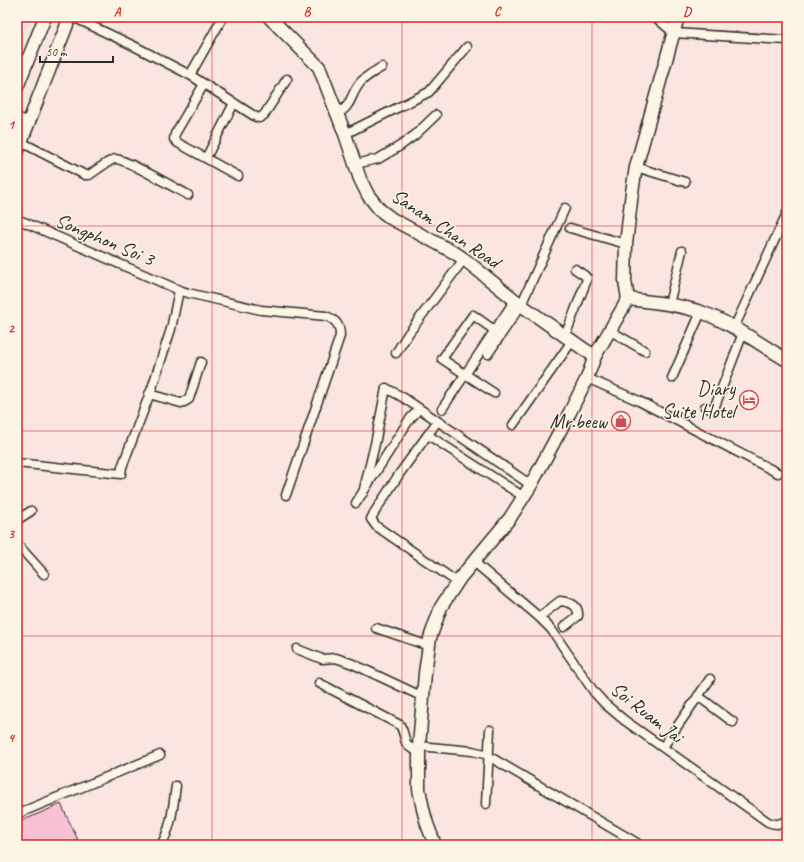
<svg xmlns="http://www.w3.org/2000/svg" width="804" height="862" viewBox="0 0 804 862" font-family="Caveat,sans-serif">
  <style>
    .building { fill: #fac0d3; stroke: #2b2b2b }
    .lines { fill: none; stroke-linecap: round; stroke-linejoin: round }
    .street-casing { stroke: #2b2b2b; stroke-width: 11 }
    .secondary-casing { stroke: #2b2b2b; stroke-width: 15 }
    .street { stroke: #fcf5e5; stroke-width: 8 }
    .secondary { stroke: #fcf5e5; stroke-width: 12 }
    .grid { fill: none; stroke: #d62828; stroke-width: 1; stroke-opacity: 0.55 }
    .labels { text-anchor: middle; stroke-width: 3; stroke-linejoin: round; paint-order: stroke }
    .street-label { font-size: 20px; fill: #2b2b2b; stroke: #fcf5e5 }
    .poi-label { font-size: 20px; fill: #2b2b2b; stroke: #fcf5e5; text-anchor: end }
    .neatline { fill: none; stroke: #d62828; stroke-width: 1.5 }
    .grid-label { font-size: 13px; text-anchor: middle; font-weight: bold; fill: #d62828 }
  </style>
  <rect width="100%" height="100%" fill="#fbe5e0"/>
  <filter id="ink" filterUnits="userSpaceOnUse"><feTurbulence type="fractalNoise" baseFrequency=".025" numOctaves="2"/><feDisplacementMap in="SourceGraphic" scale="8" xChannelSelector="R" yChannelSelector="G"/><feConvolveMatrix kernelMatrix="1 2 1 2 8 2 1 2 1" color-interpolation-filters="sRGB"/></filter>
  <g filter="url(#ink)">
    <path class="building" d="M61,804l17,36 -13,5h-48v-22z"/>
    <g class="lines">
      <defs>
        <g id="street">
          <path d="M73,17l59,28 58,30 66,42 3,1 5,-3 23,-36"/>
          <path d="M655,17l19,16 113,7"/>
          <path d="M190,75l33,-58"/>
          <path d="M204,84l-29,50 -1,5 4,4 60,33"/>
          <path d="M337,114c15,-8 13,-18 22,-30 6,-8 15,-12 23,-17"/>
          <path d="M17,117l12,5"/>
          <path d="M345,134l84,-42 38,-45"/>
          <path d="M21,142l64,33h4c5,-3 22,-16 26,-16 9,-1 62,30 73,36"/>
          <path d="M206,158l28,-55"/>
          <path d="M355,164l23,-5 22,-13 15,-11 21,-20"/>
          <path d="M636,167l49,15"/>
          <path d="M17,219l162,71 9,3 73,17 65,6c10,4 14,9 14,20l-54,159"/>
          <path d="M570,228l56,16"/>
          <path d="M669,304l13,-53"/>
          <path d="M734,328l53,-115"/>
          <path d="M609,330l36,21"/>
          <path d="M565,336l21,-54 1,-4 -3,-3 -9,-6"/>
          <path d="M396,353l12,-19 56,-75"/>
          <path d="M488,354l33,-49 44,-97"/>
          <path d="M587,378l52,23 139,72"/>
          <path d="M672,378l29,-66"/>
          <path d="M494,393l-52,-34 31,-44 21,15"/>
          <path d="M149,394l32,9 3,-1 5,-3 12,-37"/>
          <path d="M705,407l5,2h3l2,-3 28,-73"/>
          <path d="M442,409l73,-109"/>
          <path d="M437,422l-37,51 -26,40 -3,6 5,7 81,56"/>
          <path d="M513,425l59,-84"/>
          <path d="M428,435l96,62"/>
          <path d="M17,463l104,11 1,-7 30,-79 19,-59 8,-39"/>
          <path d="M363,493l12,-49 11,-56 18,10 127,87"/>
          <path d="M356,503l53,-83 10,-11"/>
          <path d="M17,520l14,-9"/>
          <path d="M17,544l27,30"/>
          <path d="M474,562l65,55 12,12 43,63 11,12 19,16 144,102c7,3 12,3 19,-2"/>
          <path d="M539,617l21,-16c10,1 19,4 18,15l-14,11"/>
          <path d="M376,628l53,18"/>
          <path d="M297,649l25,10 14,-1 17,6 70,33"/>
          <path d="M319,683l81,42c8,13 0,21 19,26"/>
          <path d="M698,696l35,26"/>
          <path d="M419,746l53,5 13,3 152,89"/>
          <path d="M663,747l47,-68"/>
          <path d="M486,804l4,-74"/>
          <path d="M17,814l143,-59"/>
          <path d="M161,845c11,-18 12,-39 15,-59"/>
        </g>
        <g id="secondary">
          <path d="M269,17l50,50 26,67 15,45 8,16 12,15 12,9 63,34 9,6 57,46 64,45 10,6"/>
          <path d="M17,87l28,-70"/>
          <path d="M17,152l53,-135"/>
          <path d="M628,299c24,3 49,5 73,13 31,11 58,32 86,48"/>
          <path d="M435,845l-8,-21 -4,-15 -4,-20v-43l6,-73 5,-35 11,-31 19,-29 50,-60 21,-33 39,-73 17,-34 8,-22 33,-57 -3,-18 1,-37 6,-52 4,-25 42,-150"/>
        </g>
      </defs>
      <use href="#street" class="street-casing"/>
      <use href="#secondary" class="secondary-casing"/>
      <use href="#street" class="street"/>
      <use href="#secondary" class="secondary"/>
    </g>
  </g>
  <path class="grid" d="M212,17v828M402,17v828M592,17v828M17,226h770M17,431h770M17,636h770"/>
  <defs>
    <symbol id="hotel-ring" viewBox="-11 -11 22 22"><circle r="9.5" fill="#fcf5e5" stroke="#d1495b" stroke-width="1.5"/><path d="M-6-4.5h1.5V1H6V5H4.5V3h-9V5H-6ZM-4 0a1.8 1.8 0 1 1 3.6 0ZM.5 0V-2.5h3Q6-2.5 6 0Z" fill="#d1495b"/></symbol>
    <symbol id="shop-ring" viewBox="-11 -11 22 22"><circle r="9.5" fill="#fcf5e5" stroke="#d1495b" stroke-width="1.5"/><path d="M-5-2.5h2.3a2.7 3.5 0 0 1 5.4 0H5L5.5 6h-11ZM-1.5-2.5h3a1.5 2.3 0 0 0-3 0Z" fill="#d1495b"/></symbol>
  </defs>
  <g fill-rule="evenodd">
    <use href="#hotel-ring" x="738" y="389" width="22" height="22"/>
    <use href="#shop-ring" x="610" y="410" width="22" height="22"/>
  </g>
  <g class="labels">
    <g class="street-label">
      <text transform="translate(446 228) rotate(34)" y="7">Sanam Chan Road</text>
      <text transform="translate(105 239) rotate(23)" y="7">Songphon Soi 3</text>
      <text transform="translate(647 712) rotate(38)" y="7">Soi Ruam Jai</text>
    </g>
    <g class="poi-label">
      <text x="735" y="395">Diary<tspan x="735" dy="23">Suite Hotel</tspan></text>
      <text x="607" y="428">Mr.beew</text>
    </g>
  </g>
  <rect width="804" height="862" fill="none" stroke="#fcf5e5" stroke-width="44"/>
  <path d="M40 56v6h73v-6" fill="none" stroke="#2b2b2b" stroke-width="2"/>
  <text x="46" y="56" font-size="12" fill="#2b2b2b" stroke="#fcf5e5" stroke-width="3" paint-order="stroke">50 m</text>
  <rect x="22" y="22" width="760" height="818" class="neatline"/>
  <g class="grid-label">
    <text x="117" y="16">A</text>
    <text x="307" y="16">B</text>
    <text x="497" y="16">C</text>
    <text x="687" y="16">D</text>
    <text x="11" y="129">1</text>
    <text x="11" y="333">2</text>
    <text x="11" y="538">3</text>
    <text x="11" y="742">4</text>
  </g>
</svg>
